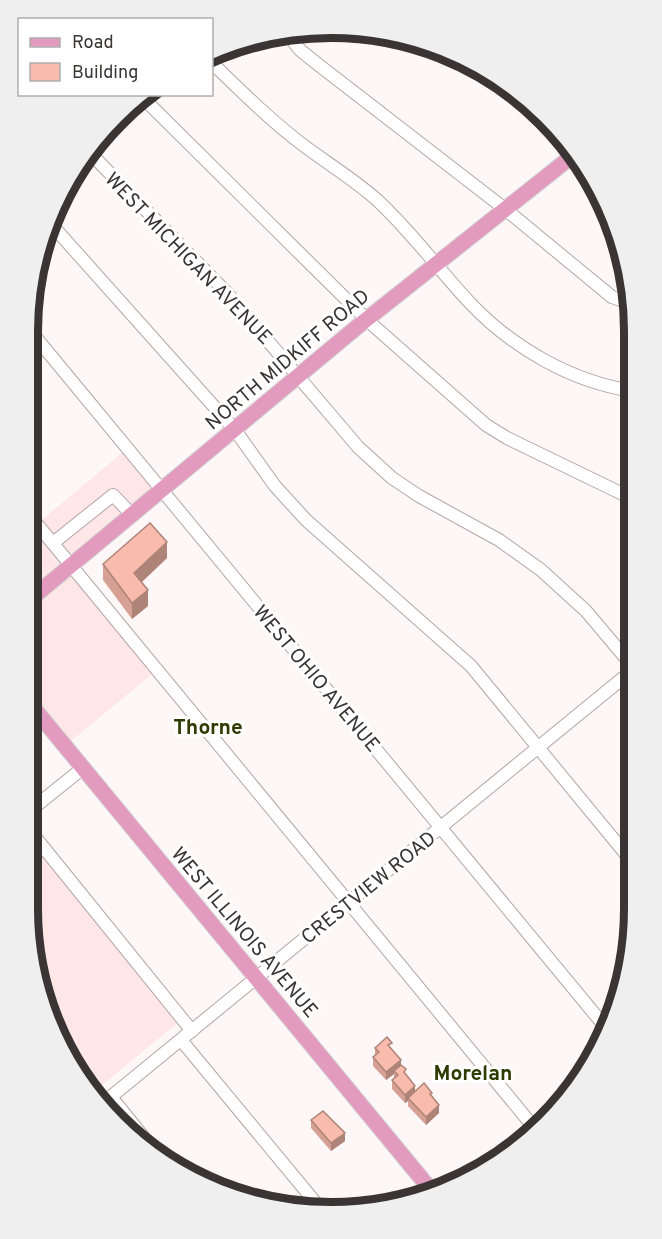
<svg xmlns="http://www.w3.org/2000/svg" width="662" height="1239" viewBox="0 0 662 1239" font-family="Overpass,sans-serif">
  <style>
    .built { fill: #ffe6e7 }
    .lines { fill: none; stroke-linecap: round; stroke-linejoin: round }
    .minor-casing { stroke: #b4a5a6; stroke-width: 14 }
    .major-casing { stroke: #d4d2d3; stroke-width: 17 }
    .minor { stroke: #fff; stroke-width: 12 }
    .major { stroke: #e29bbf; stroke-width: 15 }
    .wall { fill: #d6a194 }
    .shaded-wall { fill: #ae8378 }
    .building { fill: #f9bbac; stroke: #ae8378; stroke-width: 1.5 }
    .labels { text-anchor: middle; stroke-width: 6; stroke-linejoin: round; paint-order: stroke }
    .street-label { font-size: 20px; fill: #3a3435; stroke: #fff }
    .neighbourhood-label { font-size: 21px; font-weight: bold; fill: #2e3b00; stroke: #fff }
    .rim { fill: none; stroke: #3a3435; stroke-width: 8 }
  </style>
  <rect width="100%" height="100%" fill="#fdf7f7"/>
  <g class="built">
    <path d="M127,449l36,44 -91,75 85,102 -92,76 -33,-36 -5,4v-201l10,11z"/>
    <path d="M27,834l153,187 -89,73 -48,-88 -16,-98z"/>
  </g>
  <g class="lines">
    <defs>
      <g id="minor">
        <path d="M289,36l11,14 20,16 185,143 107,88 20,7"/>
        <path d="M423,47l74,33"/>
        <path d="M212,63c29,28 58,57 91,82 24,18 50,34 73,54 35,32 62,70 95,105 42,44 101,78 162,87"/>
        <path d="M519,94l32,29 29,37"/>
        <path d="M141,96l226,224 119,105 21,13 126,61"/>
        <path d="M91,154l137,140 130,153 34,31 27,18 80,44 42,30 45,41 48,57"/>
        <path d="M51,224l184,206 40,56 31,34 165,146 163,198"/>
        <path d="M28,328l579,701"/>
        <path d="M27,512l509,618"/>
        <path d="M53,543l60,-48 19,20"/>
        <path d="M27,556l8,-6 -8,-8"/>
        <path d="M27,573l15,17"/>
        <path d="M27,813l56,-45"/>
        <path d="M27,827l165,204"/>
        <path d="M181,1040l139,168"/>
        <path d="M111,1097l52,64"/>
        <path d="M102,1104l532,-435"/>
      </g>
      <g id="major">
        <path d="M27,602l330,-275 219,-174"/>
        <path d="M27,700l404,490"/>
      </g>
    </defs>
    <use href="#minor" class="minor-casing"/>
    <use href="#major" class="major-casing"/>
    <use href="#minor" class="minor"/>
    <use href="#major" class="major"/>
  </g>
  <g class="wall">
    <path d="M167,558l-25,24 6,24 -16,13 -29,-39v-16z"/>
    <path d="M375,1048l17,1 23,42 17,6 7,16 -13,12 -18,-19v-5l-3,2 -13,-14v-9l2,-2v-4l-8,6 -13,-14v-9l2,-1z"/>
    <path d="M311,1120l34,21 -14,10 -20,-23z"/>
  </g>
  <g class="shaded-wall">
    <path d="M167,542v16l-33,31v-16z"/>
    <path d="M148,590v16l-16,13v-16z"/>
    <path d="M401,1060v8l-7,3v3l-8,6v-8z"/>
    <path d="M415,1086v8l-7,4v3l-3,2v-8z"/>
    <path d="M439,1105v8l-13,12v-8z"/>
    <path d="M345,1133v8l-14,10v-8z"/>
  </g>
  <g class="building">
    <path d="M150,523l17,19 -33,31 14,17 -16,13 -29,-39z"/>
    <path d="M387,1037l5,6 -4,2 13,15 -15,12 -13,-15 6,-5 -4,-4z"/>
    <path d="M401,1065l5,4 -2,3 11,14 -10,9 -13,-15 6,-5 -4,-4z"/>
    <path d="M424,1083l8,10 -2,1 9,11 -13,12 -18,-19z"/>
    <path d="M323,1111l22,22 -14,10 -20,-23z"/>
  </g>
  <g class="labels">
    <g class="street-label">
      <text transform="translate(189 258) rotate(46)" y="7">WEST MICHIGAN AVENUE</text>
      <text transform="translate(287 359) rotate(-40)" y="7">NORTH MIDKIFF ROAD</text>
      <text transform="translate(317 678) rotate(50)" y="7">WEST OHIO AVENUE</text>
      <text transform="translate(368 887) rotate(-39)" y="7">CRESTVIEW ROAD</text>
      <text transform="translate(245 932) rotate(50)" y="7">WEST ILLINOIS AVENUE</text>
    </g>
    <g class="neighbourhood-label">
      <text x="208" y="734">Thorne</text>
      <text x="473" y="1080">Morelan</text>
    </g>
  </g>
  <path d="M0 0H662V1239H0ZM331 38H331A293 293 0 0 1 624 331V909A293 293 0 0 1 331 1202H331A293 293 0 0 1 38 909V331A293 293 0 0 1 331 38Z" fill="#efefef" fill-rule="evenodd"/>
  <path class="rim" d="M331 38H331A293 293 0 0 1 624 331V909A293 293 0 0 1 331 1202H331A293 293 0 0 1 38 909V331A293 293 0 0 1 331 38Z"/>
  <rect x="18" y="18" width="195" height="78" fill="#ffffff" stroke="#b0aeae" stroke-width="1.5"/>
  <rect x="30" y="38" width="30" height="9" fill="#e29bbf" stroke="#b0aeae" stroke-width="1.5"/>
  <text x="72" y="48" font-size="18" fill="#3a3435">Road</text>
  <rect x="30" y="63" width="30" height="18" fill="#f9bbac" stroke="#b0aeae" stroke-width="1.5"/>
  <text x="72" y="78" font-size="18" fill="#3a3435">Building</text>
</svg>
